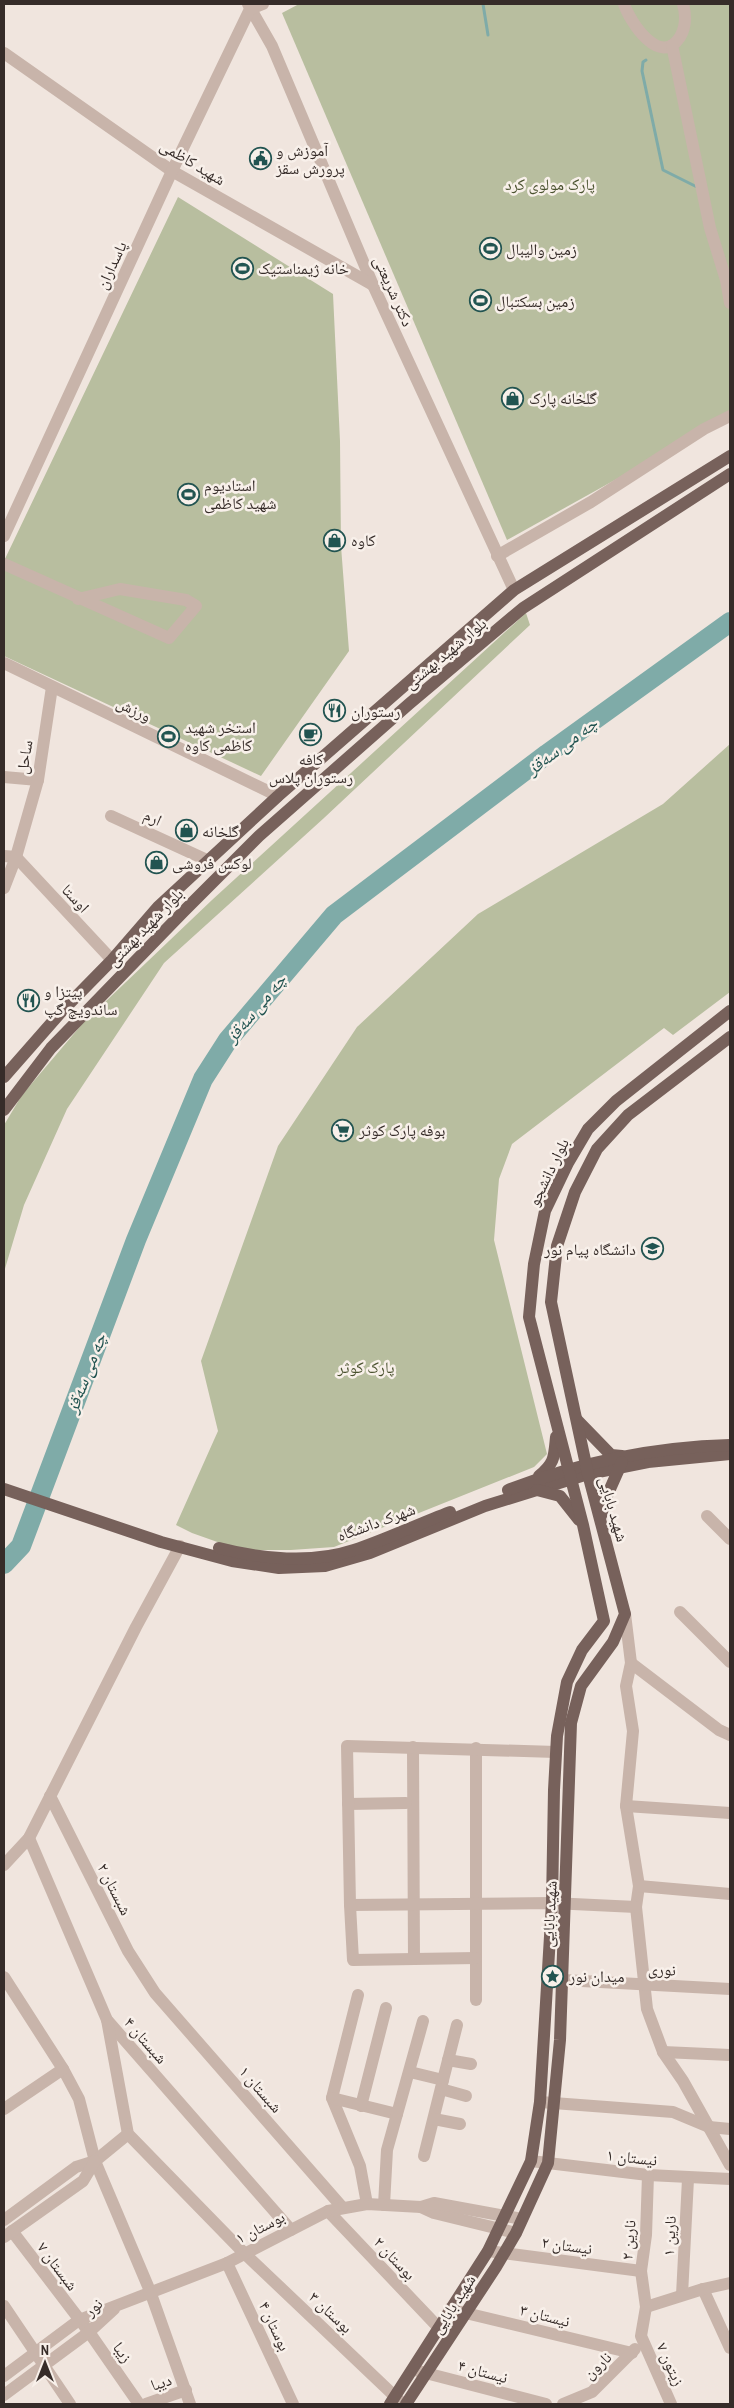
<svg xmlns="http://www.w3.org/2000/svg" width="734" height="2408" viewBox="0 0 734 2408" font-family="'Archivo Narrow','Noto Naskh Arabic',sans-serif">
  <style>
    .green { fill: #b8be9f }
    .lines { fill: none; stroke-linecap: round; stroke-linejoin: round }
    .stream { stroke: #7faba8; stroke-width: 3 }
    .river { stroke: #7faba8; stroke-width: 20 }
    .minor { stroke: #c8b4aa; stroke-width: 12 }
    .major { stroke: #77615b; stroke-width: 12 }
    .labels { text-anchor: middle; stroke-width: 5; stroke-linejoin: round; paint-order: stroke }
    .poi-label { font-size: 16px; fill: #362c29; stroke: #f8f0ea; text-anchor: start }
    .street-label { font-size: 16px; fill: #362c29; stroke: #f8f0ea }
    .park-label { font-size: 16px; fill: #4a522f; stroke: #f8f0ea }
    .water-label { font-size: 18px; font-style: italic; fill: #225451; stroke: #f8f0ea }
  </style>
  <rect width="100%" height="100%" fill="#f0e5de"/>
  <g class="green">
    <path d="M299,4h431v412l-223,124 -225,-527z"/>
    <path d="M178,197l155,97 7,147 1,105 8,105 -88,125 -257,-120v-95z"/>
    <path d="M526,613l4,12 -206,193 -160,145 -97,146 -43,96 -20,67v-147l18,-30 61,-72 129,-123z"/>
    <path d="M730,744v248l-57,43 -9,-7 -152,116 -13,35 -5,61 53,214 -13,13 -200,80 -43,3h-51l-48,-17 -16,-8 42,-94 -17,-70 77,-215 79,-119 121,-113 185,-110z"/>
  </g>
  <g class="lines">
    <g class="stream">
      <path d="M483,4l5,31"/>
      <path d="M646,60l-3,2 -1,9 21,99 34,17"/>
    </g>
    <path class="river" d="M4,1564l17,-18 115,-306 67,-161 25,-39 106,-125 213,-161 183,-132"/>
    <g class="minor">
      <path d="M248,4l24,42 101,239 141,305"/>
      <path d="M624,4c6,18 36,64 56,33 6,-10 6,-22 3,-33"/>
      <path d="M672,45l38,183 16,52 4,23"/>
      <path d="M4,53l168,118 201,114"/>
      <path d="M4,536l168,-365 78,-162 13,-5"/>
      <path d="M497,556l94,-54 113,-73 26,-13"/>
      <path d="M4,564l165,74 27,-32 -10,-6 -66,-11 -42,10"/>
      <path d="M4,663l274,133"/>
      <path d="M4,777l34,3"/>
      <path d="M111,816l98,45"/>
      <path d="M4,856l12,1 96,103"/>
      <path d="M4,888l12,-31 22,-77 14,-93"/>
      <path d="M707,1516l23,23"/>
      <path d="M680,1612l50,50"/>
      <path d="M625,1614l6,49 -5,23 7,45 -7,75 13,80 -3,21 11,102 16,43 20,29 47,84"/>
      <path d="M631,1663l88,67 11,5"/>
      <path d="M413,1747l1,212"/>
      <path d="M476,1748v252"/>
      <path d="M50,1796l78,155 27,42 187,214"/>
      <path d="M348,1804l58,-1"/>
      <path d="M626,1806l104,7"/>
      <path d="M29,1838l78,182 184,210"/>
      <path d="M4,1865l25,-27 107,-211 44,-81"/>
      <path d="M639,1886l91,8"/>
      <path d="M350,1905l202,-2 84,4"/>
      <path d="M476,1958l-123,2 -3,-55 -3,-159 209,6"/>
      <path d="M4,1977l59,92 16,30 16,62 55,130 40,113"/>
      <path d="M563,1980l167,9"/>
      <path d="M358,1995l-26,103 28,68 7,38"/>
      <path d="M107,2020l21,114 116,119 159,151"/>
      <path d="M663,2052l67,3"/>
      <path d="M448,2060l23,4"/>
      <path d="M410,2072l33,8 -19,76"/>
      <path d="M443,2080l14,-55"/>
      <path d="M441,2089l25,7"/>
      <path d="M332,2098l65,16"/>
      <path d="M540,2102l133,10 36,15 21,2"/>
      <path d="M361,2106l25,-98"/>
      <path d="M4,2109l59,-40"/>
      <path d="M434,2119l26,5"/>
      <path d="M531,2161l117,14 82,4"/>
      <path d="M648,2175l-2,60 -5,36 5,36 -5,29 30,68"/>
      <path d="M384,2205l3,-55 36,-129"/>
      <path d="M421,2207l13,6 82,20"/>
      <path d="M328,2211l110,116"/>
      <path d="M4,2220l72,-53 19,-6 33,-27"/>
      <path d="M12,2231l77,101 50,72"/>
      <path d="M4,2237l79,-56 12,-20"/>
      <path d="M488,2251l153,20"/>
      <path d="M227,2263l66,141"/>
      <path d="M703,2289l27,59"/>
      <path d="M682,2295l6,-116"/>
      <path d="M4,2306l66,98"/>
      <path d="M646,2307l57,-18 27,-6"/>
      <path d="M449,2309l183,44"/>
      <path d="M418,2371l128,33"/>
      <path d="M4,2376l75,-56 148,-57 101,-52 39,-7 54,3 13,-4 88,16"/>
      <path d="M4,2395l85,-63 25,-23"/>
      <path d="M146,2404l40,-14"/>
      <path d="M563,2404l29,-12 43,-43"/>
    </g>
    <g class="major">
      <path d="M4,1077l58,-66 50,-51 46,-53 120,-111 236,-206 216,-134"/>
      <path d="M4,1110l47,-62 132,-136 76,-76 150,-132 114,-96 207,-134"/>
      <path d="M577,1420l34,35 11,1"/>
      <path d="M539,1476c16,-13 15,-19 17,-39"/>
      <path d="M4,1489l157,53 71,19 47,7 46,-2 45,-13 115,-47 103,-32 60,-12 82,-8"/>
      <path d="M508,1490c70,-27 147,-43 222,-45"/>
      <path d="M537,1490l23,6 19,24"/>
      <path d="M601,1516l5,-18 16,-36"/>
      <path d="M219,1548c42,11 93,16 135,2 33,-11 64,-26 96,-38"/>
      <path d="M390,2404l98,-153 43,-90 9,-59 12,-199 2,-113 3,-54 10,-54 15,-32 22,-29 -21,-96 -54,-208 5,-53 11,-53 23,-48 20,-34 28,-28 114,-90"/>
      <path d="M406,2404l90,-137 20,-34 32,-70 12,-123 11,-317 10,-37 32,-44 12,-28 -37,-140 -37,-172 6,-56 18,-54 22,-43 31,-34 102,-78"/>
    </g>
  </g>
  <defs>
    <symbol id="civic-ring" viewBox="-11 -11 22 22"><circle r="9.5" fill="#f8f0ea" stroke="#225451" stroke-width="1.5"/><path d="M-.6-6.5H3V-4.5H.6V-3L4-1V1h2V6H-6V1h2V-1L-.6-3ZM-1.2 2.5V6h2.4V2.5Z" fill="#225451"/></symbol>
    <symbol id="stadium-ring" viewBox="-11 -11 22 22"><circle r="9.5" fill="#f8f0ea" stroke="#225451" stroke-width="1.5"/><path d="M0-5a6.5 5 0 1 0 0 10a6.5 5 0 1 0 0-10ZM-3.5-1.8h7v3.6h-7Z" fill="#225451"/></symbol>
    <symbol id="shop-ring" viewBox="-11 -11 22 22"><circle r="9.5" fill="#f8f0ea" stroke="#225451" stroke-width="1.5"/><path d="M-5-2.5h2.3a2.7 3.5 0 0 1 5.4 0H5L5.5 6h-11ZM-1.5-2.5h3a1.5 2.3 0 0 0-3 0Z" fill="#225451"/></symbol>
    <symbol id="restaurant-ring" viewBox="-11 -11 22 22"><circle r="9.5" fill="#f8f0ea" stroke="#225451" stroke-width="1.5"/><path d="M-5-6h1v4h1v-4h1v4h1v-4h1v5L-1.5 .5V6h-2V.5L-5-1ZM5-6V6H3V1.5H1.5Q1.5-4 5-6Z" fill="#225451"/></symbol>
    <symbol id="cafe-ring" viewBox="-11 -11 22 22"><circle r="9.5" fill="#f8f0ea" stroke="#225451" stroke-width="1.5"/><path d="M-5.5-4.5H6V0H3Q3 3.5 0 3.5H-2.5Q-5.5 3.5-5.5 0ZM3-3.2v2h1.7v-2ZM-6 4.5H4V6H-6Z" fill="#225451"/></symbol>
    <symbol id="supermarket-ring" viewBox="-11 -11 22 22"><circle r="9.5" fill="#f8f0ea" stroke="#225451" stroke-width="1.5"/><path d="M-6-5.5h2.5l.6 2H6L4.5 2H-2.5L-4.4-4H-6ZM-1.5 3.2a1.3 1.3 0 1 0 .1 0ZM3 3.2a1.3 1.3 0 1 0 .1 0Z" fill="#225451"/></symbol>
    <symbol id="university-ring" viewBox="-11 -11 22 22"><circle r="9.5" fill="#f8f0ea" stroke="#225451" stroke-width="1.5"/><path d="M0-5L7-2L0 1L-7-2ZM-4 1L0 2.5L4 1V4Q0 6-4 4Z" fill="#225451"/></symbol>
    <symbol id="sight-ring" viewBox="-11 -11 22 22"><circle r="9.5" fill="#f8f0ea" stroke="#225451" stroke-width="1.5"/><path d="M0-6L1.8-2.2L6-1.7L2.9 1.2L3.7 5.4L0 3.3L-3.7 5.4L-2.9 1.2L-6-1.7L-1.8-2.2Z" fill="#225451"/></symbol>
  </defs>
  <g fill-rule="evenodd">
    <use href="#civic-ring" x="248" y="146" width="25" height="25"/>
    <use href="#stadium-ring" x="478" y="236" width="25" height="25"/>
    <use href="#stadium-ring" x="230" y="256" width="25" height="25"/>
    <use href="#stadium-ring" x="468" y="288" width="25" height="25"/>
    <use href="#shop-ring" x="500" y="386" width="25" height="25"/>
    <use href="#stadium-ring" x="176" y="482" width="25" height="25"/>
    <use href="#shop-ring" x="322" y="528" width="25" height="25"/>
    <use href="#restaurant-ring" x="322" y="698" width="25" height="25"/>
    <use href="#cafe-ring" x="298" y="722" width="25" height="25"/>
    <use href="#stadium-ring" x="156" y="724" width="25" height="25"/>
    <use href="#shop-ring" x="174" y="818" width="25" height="25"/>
    <use href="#shop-ring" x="144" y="850" width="25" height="25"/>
    <use href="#restaurant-ring" x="16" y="988" width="25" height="25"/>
    <use href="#supermarket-ring" x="330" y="1118" width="25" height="25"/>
    <use href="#university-ring" x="640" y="1236" width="25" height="25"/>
    <use href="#sight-ring" x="540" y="1964" width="25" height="25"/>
  </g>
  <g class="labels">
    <g class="poi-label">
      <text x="276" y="156">آموزش و<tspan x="276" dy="18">پرورش سقز</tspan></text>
      <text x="506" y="255">زمین والیبال</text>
      <text x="258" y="274">خانه ژیمناستیک</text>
      <text x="496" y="307">زمین بسکتبال</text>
      <text x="529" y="404">گلخانه پارک</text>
      <text x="204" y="491">استادیوم<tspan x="204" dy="18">شهید کاظمی</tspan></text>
      <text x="351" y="546">کاوه</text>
      <text x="351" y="717">رستوران</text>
      <text x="185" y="733">استخر شهید<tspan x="185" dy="18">کاظمی کاوه</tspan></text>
      <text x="311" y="765" text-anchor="middle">کافه<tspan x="311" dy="18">رستوران پلاس</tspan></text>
      <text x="202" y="837">گلخانه</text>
      <text x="172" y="869">لوکس فروشی</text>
      <text x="44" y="997">پیتزا و<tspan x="44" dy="18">ساندویچ گپ</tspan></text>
      <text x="359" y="1136">بوفه پارک کوثر</text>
      <text x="636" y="1255" text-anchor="end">دانشگاه پیام نور</text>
      <text x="569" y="1982">میدان نور</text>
    </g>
    <g class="street-label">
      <text transform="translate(193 162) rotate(31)" y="6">شهید کاظمی</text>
      <text transform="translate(111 265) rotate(-65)" y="6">پاسداران</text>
      <text transform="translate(394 291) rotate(66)" y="6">دکتر شریعتی</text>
      <text transform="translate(445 653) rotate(-40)" y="6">بلوار شهید بهشتی</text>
      <text transform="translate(134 709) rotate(26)" y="6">ورزش</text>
      <text transform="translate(24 757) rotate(-81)" y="6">ساحل</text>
      <text transform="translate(153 817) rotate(25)" y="6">ارم</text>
      <text transform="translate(76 898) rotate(47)" y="6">اوستا</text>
      <text transform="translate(145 927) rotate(-46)" y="6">بلوار شهید بهشتی</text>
      <text transform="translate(548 1172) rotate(-64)" y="6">بلوار دانشجو</text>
      <text transform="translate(614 1509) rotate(74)" y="6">شهید بابایی</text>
      <text transform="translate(376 1522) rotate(-20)" y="6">شهرک دانشگاه</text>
      <text transform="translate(115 1889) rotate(63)" y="6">شبستان ۲</text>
      <text transform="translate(549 1914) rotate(-87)" y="6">شهید بابایی</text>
      <text transform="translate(662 1969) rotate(3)" y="6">نوری</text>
      <text transform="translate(146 2040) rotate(49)" y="6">شبستان ۴</text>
      <text transform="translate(261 2089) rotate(49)" y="6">شبستان ۱</text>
      <text transform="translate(632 2157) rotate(6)" y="6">نیستان ۱</text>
      <text transform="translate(260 2227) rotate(-27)" y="6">بوستان ۱</text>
      <text transform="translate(669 2236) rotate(-87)" y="6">نارین ۱</text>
      <text transform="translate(628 2240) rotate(-85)" y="6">نارین ۲</text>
      <text transform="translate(567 2245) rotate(8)" y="6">نیستان ۲</text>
      <text transform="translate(395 2258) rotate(47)" y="6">بوستان ۲</text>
      <text transform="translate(58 2266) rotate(53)" y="6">شبستان ۷</text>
      <text transform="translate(453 2304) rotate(-57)" y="6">شهید بابایی</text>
      <text transform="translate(93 2307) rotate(-43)" y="6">نور</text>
      <text transform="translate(331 2312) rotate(43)" y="6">بوستان ۳</text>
      <text transform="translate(545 2315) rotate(14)" y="6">نیستان ۳</text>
      <text transform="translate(275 2326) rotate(65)" y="6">بوستان ۴</text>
      <text transform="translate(123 2352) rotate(55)" y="6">زیبا</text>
      <text transform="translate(671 2364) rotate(66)" y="6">زیتون ۷</text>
      <text transform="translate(597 2365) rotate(-43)" y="6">نارون</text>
      <text transform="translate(483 2371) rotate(15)" y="6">نیستان ۴</text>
      <text transform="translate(161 2382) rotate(-19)" y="6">دیبا</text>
    </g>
    <g class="park-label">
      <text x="550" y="190">پارک مولوی کرد</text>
      <text x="366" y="1373">پارک کوثر</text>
    </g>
    <g class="water-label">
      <text transform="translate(562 746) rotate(-37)" y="6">چە می سەقز</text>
      <text transform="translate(256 1008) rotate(-50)" y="6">چە می سەقز</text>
      <text transform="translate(86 1373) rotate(-69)" y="6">چە می سەقز</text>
    </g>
  </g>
  <rect width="734" height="2408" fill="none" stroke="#362c29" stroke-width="10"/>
  <g transform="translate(45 2363)" stroke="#f8f0ea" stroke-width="4" paint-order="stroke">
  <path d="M0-4L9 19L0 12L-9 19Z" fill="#362c29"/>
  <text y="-8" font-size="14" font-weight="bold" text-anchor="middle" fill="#362c29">N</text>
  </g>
</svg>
